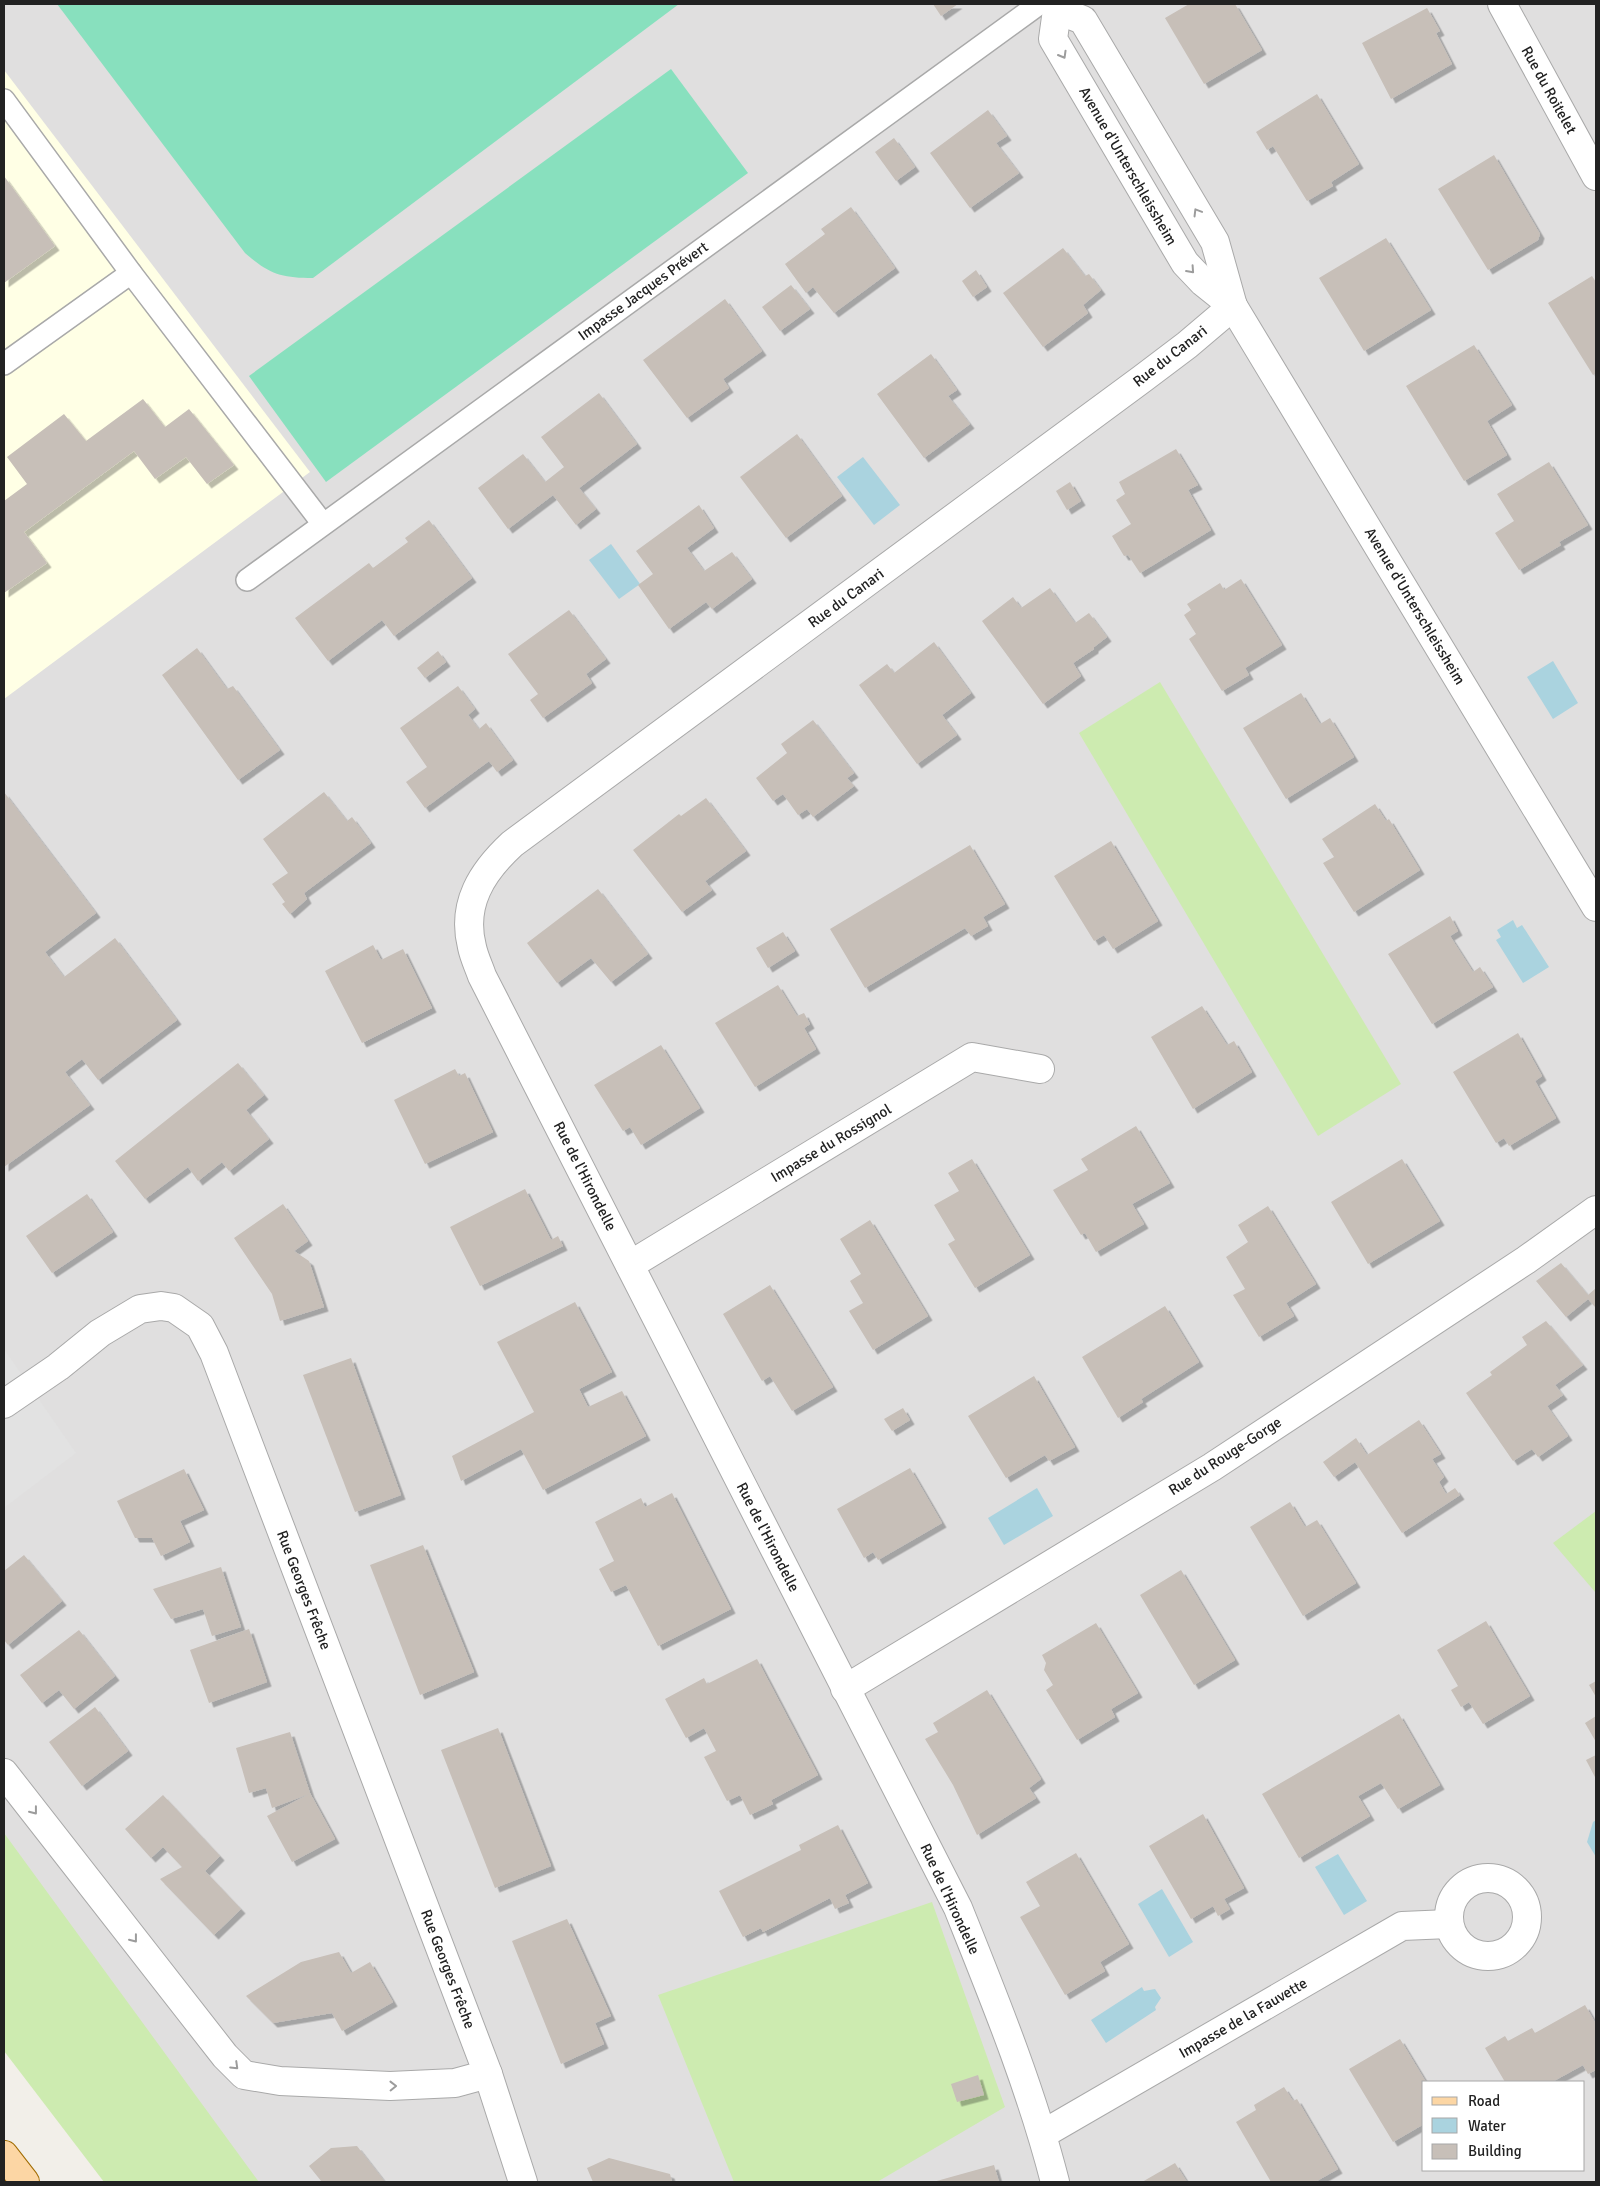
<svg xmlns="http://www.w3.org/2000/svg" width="1600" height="2186" viewBox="0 0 1600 2186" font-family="Signika,sans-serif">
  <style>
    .residential { fill: #e0dfdf; fill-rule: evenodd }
    .education { fill: #ffffe5 }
    .grass { fill: #cdebb0 }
    .pitch { fill: #88e0be }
    .parking { fill: #e2e2e2 }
    .water { fill: #aad3df }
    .building { fill: #c7bfb8; filter: url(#shadow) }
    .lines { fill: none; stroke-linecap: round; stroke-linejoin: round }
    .service-casing { stroke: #a9a9a9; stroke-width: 24 }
    .minor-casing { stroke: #a9a9a9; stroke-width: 30 }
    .tertiary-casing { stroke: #a9a9a9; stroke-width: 30 }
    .primary-casing { stroke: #a06b00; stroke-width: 30 }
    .service { stroke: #fff; stroke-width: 21 }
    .minor { stroke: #fff; stroke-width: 28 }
    .tertiary { stroke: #fff; stroke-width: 28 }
    .primary { stroke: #fcd6a4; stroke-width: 28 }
    .oneway { stroke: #9c9c9c }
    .labels { text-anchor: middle; stroke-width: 5; stroke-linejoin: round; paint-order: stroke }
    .street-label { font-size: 15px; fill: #222; stroke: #fff }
  </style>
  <defs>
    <filter id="shadow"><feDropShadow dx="4.5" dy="4.5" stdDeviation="0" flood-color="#0004"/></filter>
  </defs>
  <rect width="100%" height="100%" fill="#f2efe9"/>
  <path class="residential" d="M4,4h1592v2178h-1344l-248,-333zM1424,2082h160v88h-160z"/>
  <path class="education" d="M4,70l306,402 -306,227z"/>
  <g class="grass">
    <path d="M1160,682l241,402 -83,52 -239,-403z"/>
    <path d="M1596,1511v82l-43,-50z"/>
    <path d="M4,1833l255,349h-155l-100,-131z"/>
    <path d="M932,1902l73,205 -128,75h-143l-76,-187z"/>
  </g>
  <g class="pitch">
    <path d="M57,4h622l-366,274c-32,0 -44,-4 -68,-25z"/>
    <path d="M671,69l77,104 -422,309 -77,-106z"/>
  </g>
  <path class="parking" d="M4,1349l72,104 -72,55z"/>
  <g class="water">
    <path d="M863,457l37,48 -26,20 -37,-48z"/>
    <path d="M611,544l29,40 -21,15 -30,-39z"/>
    <path d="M1553,661l25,42 -25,16 -26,-42z"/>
    <path d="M1513,920l4,8 5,-3 27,42 -26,16 -27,-43 5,-3 -4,-7z"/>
    <path d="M1037,1488l16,28 -49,29 -16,-27z"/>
    <path d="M1596,1820v37l-9,-15 6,-20z"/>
    <path d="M1338,1854l29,47 -23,14 -29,-48z"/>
    <path d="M1162,1889l31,53 -24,15 -31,-53z"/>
    <path d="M1142,1987l2,4 11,-2 6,9 -6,9 1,3 -50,33 -15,-23z"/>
  </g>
  <g class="building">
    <path d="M933,4h25l-17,12z"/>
    <path d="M1189,4h46l27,46 -58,34 -39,-66z"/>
    <path d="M1427,8l13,23 -4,2 16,31 -61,35 -29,-56z"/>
    <path d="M1317,94l42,70 -28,18 2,4 -26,15 -34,-55 -6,4 -11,-18z"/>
    <path d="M988,110l19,26 -11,7 23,30 -49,35 -40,-55z"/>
    <path d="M894,138l21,29 -19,14 -21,-29z"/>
    <path d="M1494,155l46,79 -2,6 -50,30 -50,-81z"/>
    <path d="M4,176l51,70 -51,37z"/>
    <path d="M851,207l44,61 -61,45 -21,-26 -7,6 -21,-29 40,-30 -4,-5z"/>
    <path d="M1386,238l45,72 -67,41 -45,-73z"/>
    <path d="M1063,248l22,28 4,-2 12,16 -18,15 5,8 -45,34 -40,-54z"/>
    <path d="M976,270l11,17 -14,10 -11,-16z"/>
    <path d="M1592,276l4,6v91l-3,2 -45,-72z"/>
    <path d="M791,285l19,24 -30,22 -18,-24z"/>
    <path d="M725,299l37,52 -39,28 6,9 -42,30 -44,-58z"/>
    <path d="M1474,345l38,60 -25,16 20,34 -43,26 -58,-95z"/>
    <path d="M931,354l26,36 -9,6 22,28 -46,34 -47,-64z"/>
    <path d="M599,393l38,51 -58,44 17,21 -20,16 -23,-30 -45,34 -30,-41 45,-34 22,28 19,-15 -23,-30z"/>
    <path d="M143,399l22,28 24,-18 45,56 -27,19 -21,-27 -31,22 -21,-28 -110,81 23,31 -43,30v-92l23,-17 -20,-27 57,-43 22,27z"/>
    <path d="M797,434l45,62 -56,42 -46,-61z"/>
    <path d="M1176,449l22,36 -10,5 23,40 -71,43 -12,-18 -4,1 -12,-20 19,-12 -15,-24 9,-6 -6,-12z"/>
    <path d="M1549,462l39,63 -29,17 2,3 -42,25 -24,-37 19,-12 -17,-27z"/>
    <path d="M1070,482l11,19 -14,9 -11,-19z"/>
    <path d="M699,505l15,23 -27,20 17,23 28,-19 20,27 -40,30 -6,-7 -37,27 -31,-44 15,-11 -17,-23z"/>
    <path d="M429,520l43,58 -78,58 -12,-16 -54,41 -33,-43 74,-55 4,5 35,-26 -3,-4z"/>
    <path d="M1241,579l41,66 -37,23 4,7 -27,16 -33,-52 7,-5 -12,-19 7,-5 -4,-6 33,-21 4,7z"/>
    <path d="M1050,588l25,35 14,-10 18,24 -13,10v2l-21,14 8,13 -38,28 -61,-83 31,-24 8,11z"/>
    <path d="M569,610l37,49 -20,15 6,9 -49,35 -13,-18 8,-6 -30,-40z"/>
    <path d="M934,642l37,51 -29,22 15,20 -40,29 -58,-79 28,-21 7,9z"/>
    <path d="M197,648l30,41 6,-3 47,64 -42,30 -76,-105z"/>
    <path d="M438,651l8,11 -21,16 -8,-10z"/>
    <path d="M458,686l17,23 -7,6 11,14 7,-6 27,37 -16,12 -8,-11 -64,47 -19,-26 21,-15 -27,-39z"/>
    <path d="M1301,693l19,31 10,-6 24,39 -68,42 -43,-71z"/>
    <path d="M813,720l41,53 -7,5 7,8 -41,31 -6,-8 -9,6 -15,-21 -10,7 -17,-23 31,-25 -6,-9z"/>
    <path d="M4,792l92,121 -51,39 19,25 51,-39 62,82 -79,60 -16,-21 -17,13 25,33 -86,62z"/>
    <path d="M324,792l23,29 5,-4 19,26 -67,50 3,6 -17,15 -8,-10 3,-2 -13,-18 16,-11 -25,-34z"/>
    <path d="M706,798l40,53 -41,30 7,9 -30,22 -49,-62 46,-36 2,2z"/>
    <path d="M1375,804l11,17 3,-2 31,51 -66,42 -31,-49 11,-6 -12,-18z"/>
    <path d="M1111,841l47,80 -45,28 -9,-14 -10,6 -40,-65z"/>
    <path d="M970,845l35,59 -22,13 5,9 -17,10 -6,-8 -100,60 -35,-59z"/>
    <path d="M598,889l50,65 -37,28 -20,-24 -34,25 -30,-40z"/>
    <path d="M1450,916l8,15 -8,5 23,36 7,-5 13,20 -61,37 -44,-70z"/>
    <path d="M783,932l12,19 -27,17 -12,-20z"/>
    <path d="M373,945l8,15 22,-11 29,59 -70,35 -37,-72z"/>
    <path d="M778,985l19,31 7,-3 6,11 -6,4 12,21 -61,38 -40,-64z"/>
    <path d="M1202,1006l25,39 7,-4 18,31 -59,37 -42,-72z"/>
    <path d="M1518,1033l24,43 -7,5 21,37 -47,28 -5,-8 -8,5 -43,-71z"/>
    <path d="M661,1045l39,63 -59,37 -11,-18 -7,4 -29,-46z"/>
    <path d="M238,1063l26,32 -18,15 23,29 -40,32 -7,-9 -24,19 -10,-14 -43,32 -30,-38z"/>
    <path d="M455,1069l4,7 6,-3 28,59 -68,32 -31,-64z"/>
    <path d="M1136,1126l34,57 -38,21 12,20 -48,28 -11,-19 -4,2 -28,-45 35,-20 -7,-11z"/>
    <path d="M972,1159l58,96 -55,33 -27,-44 7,-4 -21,-35 25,-14 -11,-18z"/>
    <path d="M1402,1159l38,62 -72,43 -37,-62z"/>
    <path d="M525,1189l26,51 7,-4 5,10 -83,40 -30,-59z"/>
    <path d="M87,1194l26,38 -61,41 -26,-37z"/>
    <path d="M283,1204l25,37 -14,10 15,10 15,46 -44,14 -8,-27 -38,-56z"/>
    <path d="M1268,1206l48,78 -30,19 8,13 -35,21 -26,-42 12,-6 -19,-32 22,-15 -10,-17z"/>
    <path d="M870,1220l58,96 -55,34 -24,-39 14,-8 -13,-22 11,-7 -21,-35z"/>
    <path d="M1561,1263l27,32 8,-7v20l-8,-9 -22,18 -30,-36z"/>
    <path d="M770,1285l63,102 -41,24 -22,-35 -8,5 -39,-67z"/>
    <path d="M575,1302l37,70 -33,17 9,18 34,-16 24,45 -103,54 -22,-41 -60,32 -9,-25 82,-44 -37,-70z"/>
    <path d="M1165,1306l34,56 -58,37 2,3 -25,16 -36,-61z"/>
    <path d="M1546,1321l37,44 -28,20 8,10 -16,11 21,30 -30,21 -6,-8 -19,12 -47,-68 26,-18 -2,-3 37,-27 -5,-8z"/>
    <path d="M351,1358l50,137 -46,17 -52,-137z"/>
    <path d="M1034,1376l41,71 -26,14 -4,-6 -39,23 -38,-62z"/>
    <path d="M903,1408l7,12 -18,11 -8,-12z"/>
    <path d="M1419,1420l22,34 -9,5 12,18 -5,5 7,12 9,-6 5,7 -58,38 -47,-71 -21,15 -11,-15 33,-24 11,17z"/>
    <path d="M910,1468l32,55 -64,37 -5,-8 -9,6 -27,-49z"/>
    <path d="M184,1469l20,41 -24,11 10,21 -29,14 -9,-18h-17l-18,-37z"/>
    <path d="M672,1493l59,116 -73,37 -32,-61 -15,7 -12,-23 15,-8 -19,-39 46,-24 4,9z"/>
    <path d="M1290,1502l15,25 12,-7 39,63 -53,33 -53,-89z"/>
    <path d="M423,1545l51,127 -54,23 -50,-130z"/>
    <path d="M24,1555l38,46 -54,44 -4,-5v-69z"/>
    <path d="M221,1567l20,60 -29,9 -9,-27 -32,10 -18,-30z"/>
    <path d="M1181,1570l54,90 -41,25 -54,-90z"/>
    <path d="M1486,1621l44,75 -47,28 -14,-22 -8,5 -10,-17 7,-4 -21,-36z"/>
    <path d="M1096,1623l42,70 -27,16 4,8 -38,23 -31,-50 7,-5 -9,-15 2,-7 -4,-8z"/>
    <path d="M249,1629l18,53 -58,21 -19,-53z"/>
    <path d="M79,1630l36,46 -41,33 -15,-19 -17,13 -22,-28z"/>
    <path d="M757,1659l61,116 -47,25 2,4 -23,11 -10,-20 -13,6 -23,-44 12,-6 -12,-23 -18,10 -21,-39 39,-21 3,6z"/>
    <path d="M1596,1681v16l-7,-12z"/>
    <path d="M987,1690l54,89 -12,9 7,10 -59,37 -24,-50 -28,-46 13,-7 -5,-9z"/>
    <path d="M95,1707l33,44 -46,35 -33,-44z"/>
    <path d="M1399,1714l41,71 -42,24 -17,-26 -23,13 12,20 -71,42 -37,-64z"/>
    <path d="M1596,1716v26l-11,-19z"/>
    <path d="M498,1728l53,138 -56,22 -54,-138z"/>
    <path d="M290,1732l20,61 25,46 -43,23 -25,-46 42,-22 -37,14 -6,-20 -17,5 -13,-45z"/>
    <path d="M1596,1755v24l-10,-19z"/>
    <path d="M163,1795l57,61 -15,15 36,38 -27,26 -54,-56 22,-12 -19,-20 -12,11 -26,-29z"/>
    <path d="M1203,1814l41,74 -20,11 6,10 -12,7 -5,-10 -22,13 -42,-73z"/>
    <path d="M838,1825l30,58 -23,12 4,8 -14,6 -5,-11 -67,34 -2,-4 -18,9 -24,-46 82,-41 -2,-5z"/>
    <path d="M1076,1853l53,91 -29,18 5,9 -40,24 -45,-78 20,-11 -14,-24z"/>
    <path d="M567,1919l44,97 -16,7 9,21 -43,20 -49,-123z"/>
    <path d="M339,1952l12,21 19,-11 23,40 -51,29 -10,-18 -59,10 -27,-27 55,-34z"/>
    <path d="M1585,2005l11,19v46l-8,4 -5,-9 -31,17h-47l-20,-34 20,-12 3,5 24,-13 3,5z"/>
    <path d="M1400,2039l26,43h-2v42l-31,18 -44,-73z"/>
    <path d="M978,2075l6,20 -27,7 -6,-18z"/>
    <path d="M1284,2087l9,14 4,-2 41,70 -23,13h-44l-35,-60 20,-12 -2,-5z"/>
    <path d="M357,2146l28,36h-63l-13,-16 22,-18z"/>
    <path d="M609,2158l61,16 2,8h-79l-6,-14z"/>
    <path d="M1175,2163l12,19h-45z"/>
    <path d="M994,2165l5,17h-66z"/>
  </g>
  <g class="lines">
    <defs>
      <g id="service">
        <path d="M4,100l127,173 192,251"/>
        <path d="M4,364l127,-91"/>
        <path d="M247,580l792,-576"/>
      </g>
      <g id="minor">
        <path d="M1502,4l94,172"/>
        <path d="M630,1265l342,-208 68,12"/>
        <path d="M4,1404l54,-37 42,-34 40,-24 21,-3 13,2 26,18 14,27 36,95 238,626 -33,9 -65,3 -110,-5 -36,-6 -19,-19 -221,-283"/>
        <path d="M845,1689l367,-222 314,-207 70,-50"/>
        <circle cx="1488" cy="1917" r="39"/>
        <path d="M488,2074l35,108"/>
        <path d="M1043,2134l359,-208 47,-2"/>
        <path d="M1055,2182c-24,-94 -61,-184 -97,-274l-476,-932c-3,-9 -8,-19 -10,-29 -11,-43 10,-75 40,-103l630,-465 45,-34 46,-39"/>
      </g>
      <g id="tertiary">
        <path d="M1054,4l3,6 -4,29 132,224 18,19 30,24"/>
        <path d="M1057,10l26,10 132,222 18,64 363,601"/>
      </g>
      <path id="primary" d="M4,2155l21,27"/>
    </defs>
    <use href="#service" class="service-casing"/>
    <use href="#minor" class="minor-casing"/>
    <use href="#tertiary" class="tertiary-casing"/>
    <use href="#primary" class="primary-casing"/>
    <use href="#service" class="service"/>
    <use href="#minor" class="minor"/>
    <use href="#tertiary" class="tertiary"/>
    <use href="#primary" class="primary"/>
  </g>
  <defs><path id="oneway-chevron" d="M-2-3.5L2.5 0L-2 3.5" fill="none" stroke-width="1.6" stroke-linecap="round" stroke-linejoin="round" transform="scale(1.25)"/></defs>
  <g class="oneway">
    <use href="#oneway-chevron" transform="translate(1063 55) rotate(60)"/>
    <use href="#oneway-chevron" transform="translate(1197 212) rotate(-121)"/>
    <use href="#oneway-chevron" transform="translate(1191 270) rotate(48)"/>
    <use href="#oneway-chevron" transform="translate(34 1811) rotate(52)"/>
    <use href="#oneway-chevron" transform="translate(134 1939) rotate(52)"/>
    <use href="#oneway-chevron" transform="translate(235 2066) rotate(44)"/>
    <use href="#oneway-chevron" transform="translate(393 2086) rotate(-1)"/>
  </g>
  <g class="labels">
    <g class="street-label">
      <text transform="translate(1549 90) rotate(61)" y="5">Rue du Roitelet</text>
      <text transform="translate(1128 166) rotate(60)" y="5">Avenue d'Unterschleissheim</text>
      <text transform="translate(643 291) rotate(-36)" y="5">Impasse Jacques Prévert</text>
      <text transform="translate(1170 356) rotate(-38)" y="5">Rue du Canari</text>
      <text transform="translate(846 598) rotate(-36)" y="5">Rue du Canari</text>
      <text transform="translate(1415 606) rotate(59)" y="5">Avenue d'Unterschleissheim</text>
      <text transform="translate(831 1143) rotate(-31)" y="5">Impasse du Rossignol</text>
      <text transform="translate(585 1176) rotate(63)" y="5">Rue de l'Hirondelle</text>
      <text transform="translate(1225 1456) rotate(-33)" y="5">Rue du Rouge-Gorge</text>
      <text transform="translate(768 1537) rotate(63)" y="5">Rue de l'Hirondelle</text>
      <text transform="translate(304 1590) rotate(69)" y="5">Rue Georges Frêche</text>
      <text transform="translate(950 1899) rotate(65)" y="5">Rue de l'Hirondelle</text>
      <text transform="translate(448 1969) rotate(69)" y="5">Rue Georges Frêche</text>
      <text transform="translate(1243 2018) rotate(-30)" y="5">Impasse de la Fauvette</text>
    </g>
  </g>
  <rect width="1600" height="2186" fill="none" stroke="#222222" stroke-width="10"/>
  <rect x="1422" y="2081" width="162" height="90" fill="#ffffff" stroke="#a7a7a7"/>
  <rect x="1432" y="2097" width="25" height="8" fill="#fcd6a4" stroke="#a7a7a7"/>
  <text x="1468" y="2106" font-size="15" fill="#222222">Road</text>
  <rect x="1432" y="2118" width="25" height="15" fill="#aad3df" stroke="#a7a7a7"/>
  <text x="1468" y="2131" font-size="15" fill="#222222">Water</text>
  <rect x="1432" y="2144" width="25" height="15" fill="#c7bfb8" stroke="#a7a7a7"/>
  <text x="1468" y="2156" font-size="15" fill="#222222">Building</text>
</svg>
